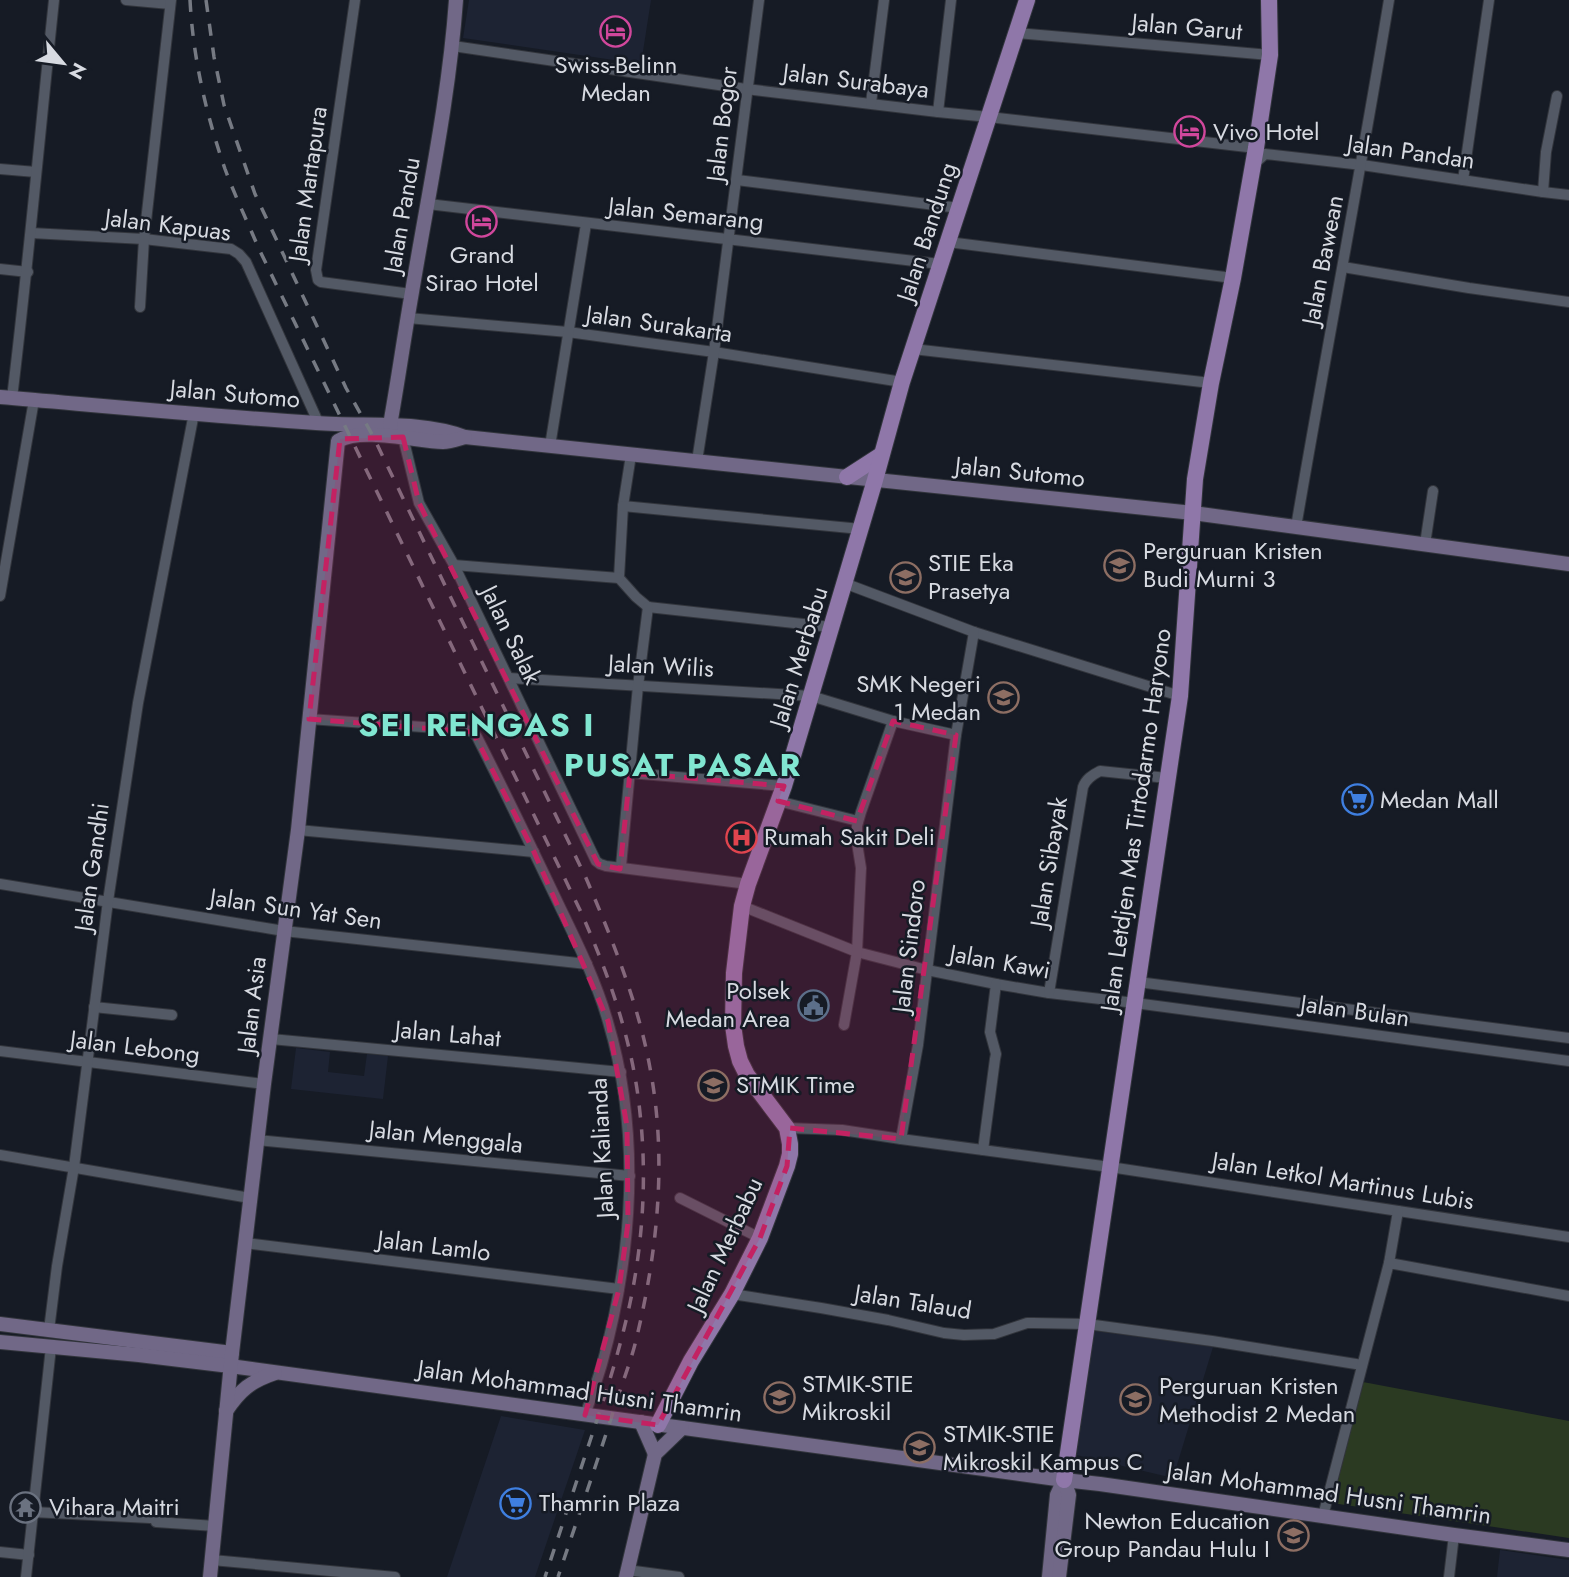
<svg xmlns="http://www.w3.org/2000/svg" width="1569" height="1577" viewBox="0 0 1569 1577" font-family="Jost,sans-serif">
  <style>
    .built { fill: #1d2333 }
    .green { fill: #2b3a22 }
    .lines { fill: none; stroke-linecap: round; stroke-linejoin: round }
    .street-casing { stroke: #32353c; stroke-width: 12 }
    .secondary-casing { stroke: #32353c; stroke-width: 16 }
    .primary-casing { stroke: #32353c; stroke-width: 18 }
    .street { stroke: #535965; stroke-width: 10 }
    .secondary { stroke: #716887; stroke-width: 14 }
    .primary { stroke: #8f77a9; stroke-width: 16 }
    .rail { stroke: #767a83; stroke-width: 3.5; stroke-dasharray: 12 12; stroke-linecap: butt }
    .marked { fill: #c32262; fill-opacity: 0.2; stroke: #c32262; stroke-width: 5; stroke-dasharray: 14 9; stroke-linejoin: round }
    .labels { text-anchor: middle; stroke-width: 5; stroke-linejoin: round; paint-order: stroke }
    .street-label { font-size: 24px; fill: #d7dae1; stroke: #161b25 }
    .poi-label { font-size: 24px; fill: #d7dae1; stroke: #161b25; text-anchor: start }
    .district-label { font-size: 32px; font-weight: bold; letter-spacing: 2px; fill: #81e6d1; stroke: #161b25 }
  </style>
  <rect width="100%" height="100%" fill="#161b25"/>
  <g class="built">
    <path d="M469,0h182l-10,64 -178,-26z"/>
    <path d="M296,1048l34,4 -2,20 36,4 3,-22 21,2 -5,43 -92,-10z"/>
    <path d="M1087,1330l126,17 -40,131 -105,-25z"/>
    <path d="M501,1416l84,14 -50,147h-88z"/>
    <path d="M1500,1550l69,10v17h-72z"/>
  </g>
  <path class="green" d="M1363,1382l206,39v117l-237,-35z"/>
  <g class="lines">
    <defs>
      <g id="street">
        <path d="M126,0l44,4"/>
        <path d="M355,0l-39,270 2,10 3,2 90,12"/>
        <path d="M1017,33l253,22"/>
        <path d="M453,46l293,43 192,23 51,5 267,31"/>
        <path d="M871,103l13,-103"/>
        <path d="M938,112l13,-112"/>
        <path d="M1254,164l11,-10 97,11 181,27 26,3"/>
        <path d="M0,169l36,3"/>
        <path d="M737,180l222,28"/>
        <path d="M1463,180l26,-180"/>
        <path d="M1543,192l3,-40 11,-56"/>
        <path d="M428,204l512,60"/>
        <path d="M31,233l113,6 87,10 8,5 7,8 73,162"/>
        <path d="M948,242l285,36"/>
        <path d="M1343,267l126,21 100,14"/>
        <path d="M0,269l28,3"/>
        <path d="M140,307l4,-68 27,-239"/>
        <path d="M408,318l160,14 146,20 188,30"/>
        <path d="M913,349l298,34"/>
        <path d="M12,398c16,-132 28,-265 42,-398"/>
        <path d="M403,437l16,66 35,62 142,296 4,3 6,2 142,18"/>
        <path d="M550,446l36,-222"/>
        <path d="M631,455l-8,51 -4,72 17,19 12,10"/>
        <path d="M697,461l17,-109 45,-352"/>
        <path d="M623,506l238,23"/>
        <path d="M1296,527c30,-176 64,-351 93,-527"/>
        <path d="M1425,544l8,-53"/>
        <path d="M454,565l165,13"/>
        <path d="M844,583l130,49 206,64"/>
        <path d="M0,596l34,-196"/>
        <path d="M648,607l183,20"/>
        <path d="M509,678l302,18 82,25 63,14"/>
        <path d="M309,719l157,11 7,2 4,5c29,57 57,115 84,172 18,37 36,74 47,113 33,111 25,232 -6,342 -5,17 -11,34 -17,51"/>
        <path d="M630,773l154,13"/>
        <path d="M778,801l80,20"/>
        <path d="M298,830l236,22"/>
        <path d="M621,866l17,-180 10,-79"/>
        <path d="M0,884l284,47 303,33"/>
        <path d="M742,906l115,46 70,18 69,14 53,9 86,10 434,58"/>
        <path d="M1138,982l431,56"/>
        <path d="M1049,993l34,-206c3,-8 9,-12 17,-16l67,7"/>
        <path d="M94,1007l78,8"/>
        <path d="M844,1025l13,-73 4,-84 -4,-25v-17l4,-14 32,-91"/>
        <path d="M271,1039l350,33"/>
        <path d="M0,1051l264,33"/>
        <path d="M787,1128l55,2 59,9 209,28 459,70"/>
        <path d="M901,1139l17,-94 38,-310 18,-103"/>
        <path d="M257,1140l373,36"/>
        <path d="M983,1150l12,-91 1,-5 -6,-22 6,-48"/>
        <path d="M0,1155l250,43"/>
        <path d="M680,1198l80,40"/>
        <path d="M245,1243l374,46"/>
        <path d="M1389,1263l9,-52"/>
        <path d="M732,1294l89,14 67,12 56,13 20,2 30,-1 33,-11h6l54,1 125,17 150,24"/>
        <path d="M49,1330l8,-64 17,-99 34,-266 30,-198 56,-290"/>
        <path d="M33,1512l117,6h5l1,4 59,4"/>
        <path d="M1323,1516l66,-253 180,33"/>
        <path d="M0,1552l29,3"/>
        <path d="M212,1560l183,17"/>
        <path d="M627,1570l52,7"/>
        <path d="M26,1577l25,-230"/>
        <path d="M1449,1577l5,-42"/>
      </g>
      <g id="secondary">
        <path d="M0,397c105,9 210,19 316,26 49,4 102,-3 149,14l728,76 376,51"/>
        <path d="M391,434l-1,-9c8,-44 14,-88 22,-133 16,-97 37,-193 44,-292"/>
        <path d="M0,1324l232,29"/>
        <path d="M0,1342l139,13 91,11 834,114 36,4 354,51 115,15"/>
        <path d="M226,1411c14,-21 25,-30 49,-38"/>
        <path d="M641,1422l14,32"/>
        <path d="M210,1577l22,-224 32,-269 34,-254 40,-389c23,-14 78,0 105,1 7,0 15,-3 22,-5"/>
        <path d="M626,1577l29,-123 27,-26"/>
        <path d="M1049,1577l8,-82 7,-15"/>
        <path d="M1059,1577l10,-82 -5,-15"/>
      </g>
      <g id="primary">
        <path d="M847,477l34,-22"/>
        <path d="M658,1425l33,-64 41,-67 28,-56 27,-72 3,-12v-10l-3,-16 -40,-53 -7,-14 -4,-15 -3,-21 1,-52 8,-67 6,-22 36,-98 91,-306 27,-98 125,-382"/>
        <path d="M1064,1480l116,-784 15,-217 16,-96 22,-105 23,-130 14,-93 -1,-55"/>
      </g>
    </defs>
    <use href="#street" class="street-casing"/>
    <use href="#secondary" class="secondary-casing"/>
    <use href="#primary" class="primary-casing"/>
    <use href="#street" class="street"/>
    <use href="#secondary" class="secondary"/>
    <use href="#primary" class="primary"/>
    <g class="rail">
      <path d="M190,0c3,58 16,114 35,169 10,27 23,54 34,80l321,661c29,65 53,132 60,203 7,63 3,129 -10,190 -10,47 -25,93 -40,138 -15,45 -30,91 -45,136"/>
      <path d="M206,0l8,57 10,48 31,89 91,194 27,48 213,442c26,61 52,124 64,190 17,89 8,180 -13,268 -5,23 -15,47 -22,70 -18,57 -38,114 -57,171"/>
    </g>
  </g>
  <path class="marked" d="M403,437l16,66 179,361 22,5 10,-96 154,13 -6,15 79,20 36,-100 63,14 -55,404 -111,-11 -3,38 -27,72 -102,187 -73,-10 34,-126 9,-66 -1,-97 -19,-105 -74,-169 -61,-120 -164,-13 31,-280z"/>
  <defs>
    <symbol id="hotel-ring" viewBox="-11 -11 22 22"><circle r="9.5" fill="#161b25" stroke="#d1479c" stroke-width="1.5"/><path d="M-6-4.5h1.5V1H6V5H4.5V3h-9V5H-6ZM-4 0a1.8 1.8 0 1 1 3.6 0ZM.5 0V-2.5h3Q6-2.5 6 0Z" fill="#d1479c"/></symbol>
    <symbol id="school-ring" viewBox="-11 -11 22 22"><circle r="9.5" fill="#161b25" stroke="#8d6e63" stroke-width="1.5"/><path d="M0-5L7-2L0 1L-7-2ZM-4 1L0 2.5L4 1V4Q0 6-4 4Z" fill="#8d6e63"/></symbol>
    <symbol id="university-ring" viewBox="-11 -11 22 22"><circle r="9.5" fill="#161b25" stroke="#8d6e63" stroke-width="1.5"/><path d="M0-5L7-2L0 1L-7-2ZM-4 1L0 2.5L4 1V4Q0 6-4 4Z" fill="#8d6e63"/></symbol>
    <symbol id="supermarket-ring" viewBox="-11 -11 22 22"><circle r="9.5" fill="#161b25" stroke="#3f7fe0" stroke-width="1.5"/><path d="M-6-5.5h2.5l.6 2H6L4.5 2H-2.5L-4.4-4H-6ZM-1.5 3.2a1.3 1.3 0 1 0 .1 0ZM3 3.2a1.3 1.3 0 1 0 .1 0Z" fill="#3f7fe0"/></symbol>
    <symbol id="hospital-ring" viewBox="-11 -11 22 22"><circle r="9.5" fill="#161b25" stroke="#e0444e" stroke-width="1.5"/><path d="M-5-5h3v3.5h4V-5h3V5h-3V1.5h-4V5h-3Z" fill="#e0444e"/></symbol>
    <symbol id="civic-ring" viewBox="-11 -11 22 22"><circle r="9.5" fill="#161b25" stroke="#5c6f8a" stroke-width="1.5"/><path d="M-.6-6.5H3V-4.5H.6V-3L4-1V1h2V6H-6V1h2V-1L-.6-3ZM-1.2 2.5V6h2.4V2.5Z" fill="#5c6f8a"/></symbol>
    <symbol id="temple-ring" viewBox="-11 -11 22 22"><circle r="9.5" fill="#161b25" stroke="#6b7280" stroke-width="1.5"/><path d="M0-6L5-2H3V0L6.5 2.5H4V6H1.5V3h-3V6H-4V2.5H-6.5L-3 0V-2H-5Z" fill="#6b7280"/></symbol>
  </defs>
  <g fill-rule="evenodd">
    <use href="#hotel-ring" x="598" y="14" width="35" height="35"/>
    <use href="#hotel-ring" x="1172" y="114" width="35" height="35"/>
    <use href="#hotel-ring" x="464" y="204" width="35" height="35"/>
    <use href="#school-ring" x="1102" y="548" width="35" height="35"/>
    <use href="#university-ring" x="888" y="560" width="35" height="35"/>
    <use href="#school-ring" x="986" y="680" width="35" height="35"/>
    <use href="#supermarket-ring" x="1340" y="782" width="35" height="35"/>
    <use href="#hospital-ring" x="724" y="820" width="35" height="35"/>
    <use href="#civic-ring" x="796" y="988" width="35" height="35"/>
    <use href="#university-ring" x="696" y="1068" width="35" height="35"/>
    <use href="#university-ring" x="762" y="1380" width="35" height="35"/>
    <use href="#school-ring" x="1118" y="1382" width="35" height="35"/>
    <use href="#university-ring" x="902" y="1430" width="35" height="35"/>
    <use href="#supermarket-ring" x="498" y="1486" width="35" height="35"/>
    <use href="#temple-ring" x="8" y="1490" width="35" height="35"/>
    <use href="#school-ring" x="1276" y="1518" width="35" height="35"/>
  </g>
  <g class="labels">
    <g class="street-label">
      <text transform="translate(1187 27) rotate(5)" y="8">Jalan Garut</text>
      <text transform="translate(856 81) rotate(7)" y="8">Jalan Surabaya</text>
      <text transform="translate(722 124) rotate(-83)" y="8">Jalan Bogor</text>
      <text transform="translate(1411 152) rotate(8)" y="8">Jalan Pandan</text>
      <text transform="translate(308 184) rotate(-82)" y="8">Jalan Martapura</text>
      <text transform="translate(686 214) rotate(6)" y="8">Jalan Semarang</text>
      <text transform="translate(402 215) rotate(-80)" y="8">Jalan Pandu</text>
      <text transform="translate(168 225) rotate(7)" y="8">Jalan Kapuas</text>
      <text transform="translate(927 232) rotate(-72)" y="8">Jalan Bandung</text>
      <text transform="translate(1323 260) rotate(-79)" y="8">Jalan Bawean</text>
      <text transform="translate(659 324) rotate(8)" y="8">Jalan Surakarta</text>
      <text transform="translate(235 394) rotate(5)" y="8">Jalan Sutomo</text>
      <text transform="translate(1020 472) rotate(6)" y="8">Jalan Sutomo</text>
      <text transform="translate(511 635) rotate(64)" y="8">Jalan Salak</text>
      <text transform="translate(799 657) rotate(-73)" y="8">Jalan Merbabu</text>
      <text transform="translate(661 666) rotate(3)" y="8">Jalan Wilis</text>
      <text transform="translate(1136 820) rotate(-82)" y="8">Jalan Letdjen Mas Tirtodarmo Haryono</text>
      <text transform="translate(1049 862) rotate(-81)" y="8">Jalan Sibayak</text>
      <text transform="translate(92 867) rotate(-82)" y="8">Jalan Gandhi</text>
      <text transform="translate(296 909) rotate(8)" y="8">Jalan Sun Yat Sen</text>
      <text transform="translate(909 946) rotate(-83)" y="8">Jalan Sindoro</text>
      <text transform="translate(1000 962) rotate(10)" y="8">Jalan Kawi</text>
      <text transform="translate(252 1005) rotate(-83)" y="8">Jalan Asia</text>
      <text transform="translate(1355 1011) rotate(8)" y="8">Jalan Bulan</text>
      <text transform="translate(448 1034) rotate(5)" y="8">Jalan Lahat</text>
      <text transform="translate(135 1047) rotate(7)" y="8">Jalan Lebong</text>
      <text transform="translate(446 1137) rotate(6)" y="8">Jalan Menggala</text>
      <text transform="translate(602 1148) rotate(-93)" y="8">Jalan Kalianda</text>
      <text transform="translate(1343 1181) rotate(9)" y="8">Jalan Letkol Martinus Lubis</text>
      <text transform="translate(725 1245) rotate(-65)" y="8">Jalan Merbabu</text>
      <text transform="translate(434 1246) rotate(7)" y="8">Jalan Lamlo</text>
      <text transform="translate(913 1302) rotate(9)" y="8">Jalan Talaud</text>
      <text transform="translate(580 1391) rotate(8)" y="8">Jalan Mohammad Husni Thamrin</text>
      <text transform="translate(1329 1493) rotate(8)" y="8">Jalan Mohammad Husni Thamrin</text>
    </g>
    <g class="poi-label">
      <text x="616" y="73" text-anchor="middle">Swiss-Belinn<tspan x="616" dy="28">Medan</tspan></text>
      <text x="1213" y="140">Vivo Hotel</text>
      <text x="482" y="263" text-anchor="middle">Grand<tspan x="482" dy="28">Sirao Hotel</tspan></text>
      <text x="1143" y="559">Perguruan Kristen<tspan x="1143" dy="28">Budi Murni 3</tspan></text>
      <text x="928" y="571">STIE Eka<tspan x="928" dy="28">Prasetya</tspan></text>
      <text x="981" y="692" text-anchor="end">SMK Negeri<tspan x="981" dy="28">1 Medan</tspan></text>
      <text x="1380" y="808">Medan Mall</text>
      <text x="764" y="845">Rumah Sakit Deli</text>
      <text x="790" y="999" text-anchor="end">Polsek<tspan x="790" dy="28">Medan Area</tspan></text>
      <text x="736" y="1093">STMIK Time</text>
      <text x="802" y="1392">STMIK-STIE<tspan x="802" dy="28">Mikroskil</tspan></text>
      <text x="1159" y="1394">Perguruan Kristen<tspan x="1159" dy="28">Methodist 2 Medan</tspan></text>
      <text x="943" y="1442">STMIK-STIE<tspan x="943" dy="28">Mikroskil Kampus C</tspan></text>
      <text x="539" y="1511">Thamrin Plaza</text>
      <text x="49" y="1515">Vihara Maitri</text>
      <text x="1270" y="1529" text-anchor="end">Newton Education<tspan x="1270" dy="28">Group Pandau Hulu I</tspan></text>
    </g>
    <g class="district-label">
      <text x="477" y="736">SEI RENGAS I</text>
      <text x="683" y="776">PUSAT PASAR</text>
    </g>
  </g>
  <g transform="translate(63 63) rotate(119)" stroke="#161b25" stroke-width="5" paint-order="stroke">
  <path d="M0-5L12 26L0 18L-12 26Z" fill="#d7dae1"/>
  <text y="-10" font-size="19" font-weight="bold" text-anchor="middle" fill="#d7dae1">N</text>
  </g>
</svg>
